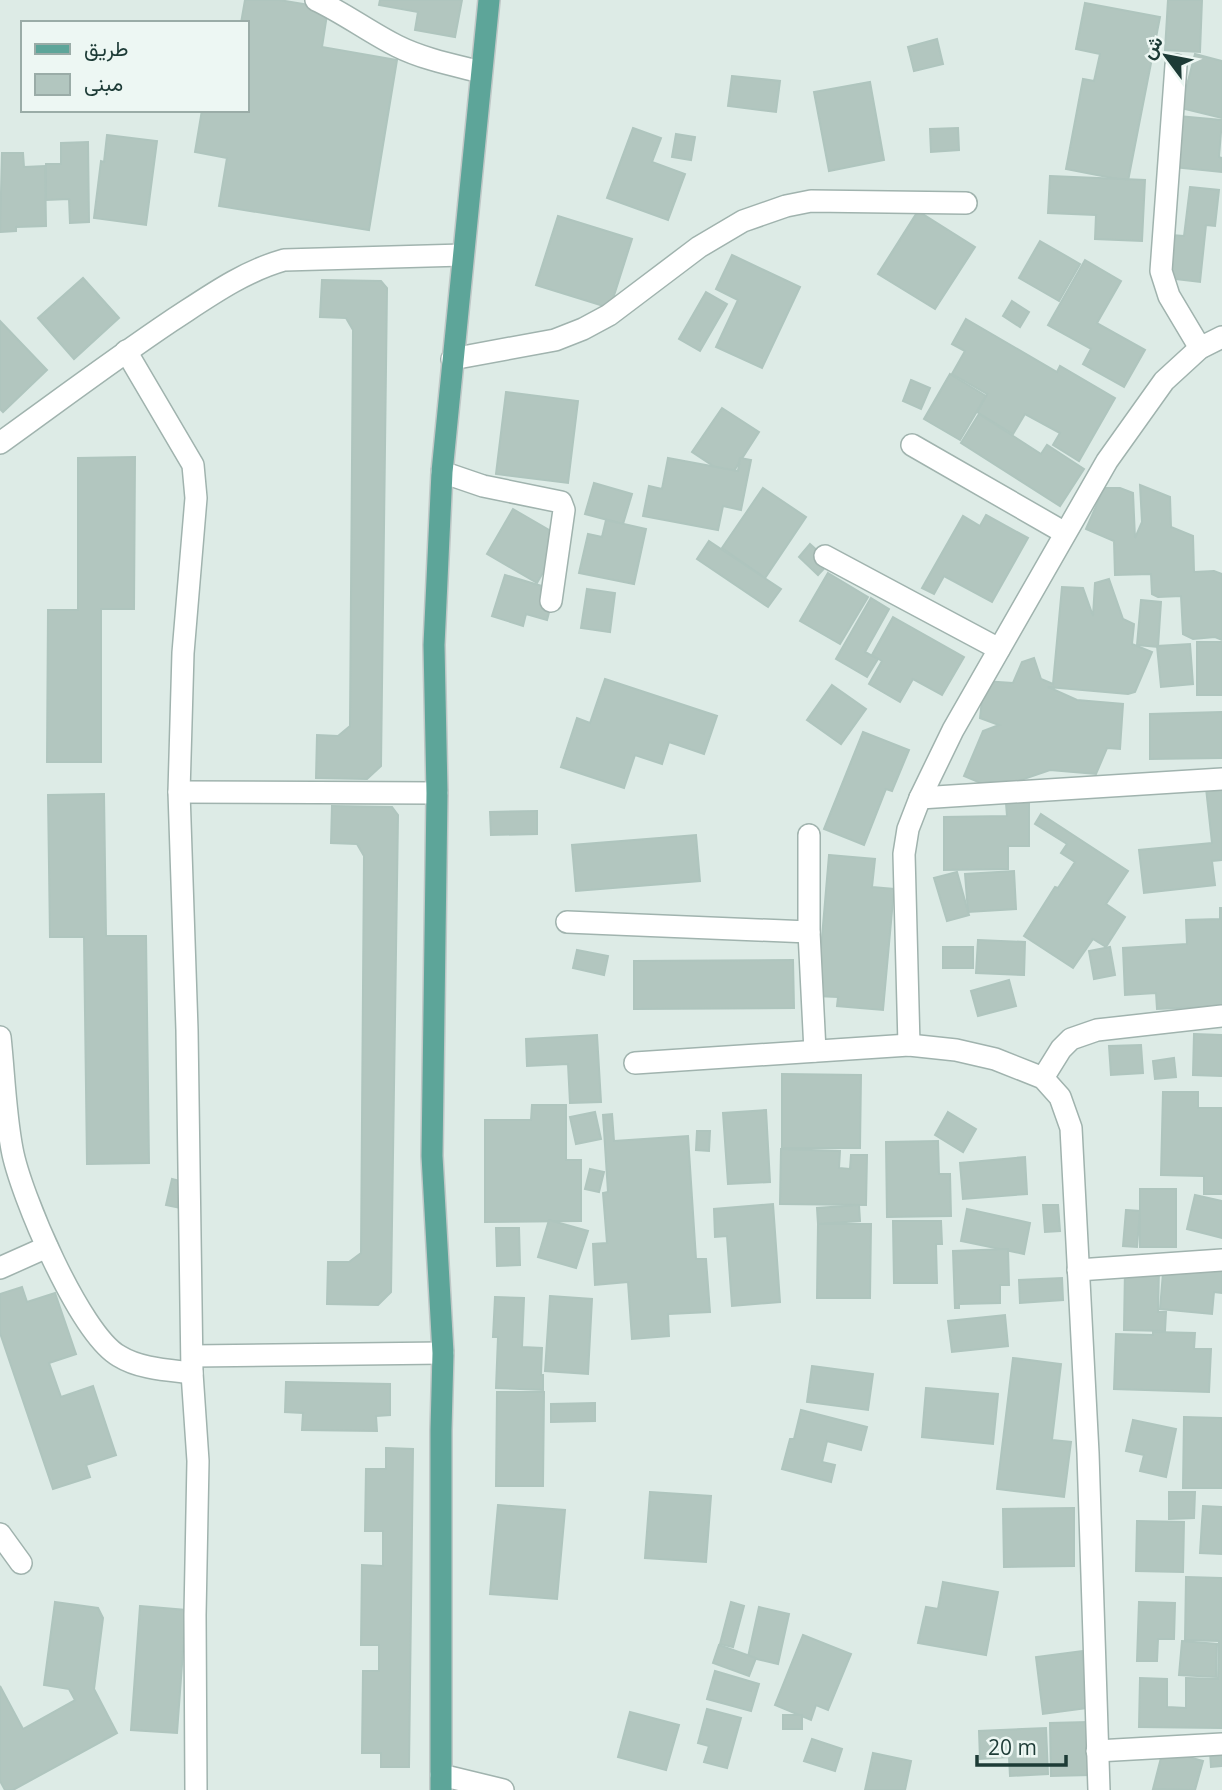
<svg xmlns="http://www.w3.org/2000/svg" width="1222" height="1790" viewBox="0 0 1222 1790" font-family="'Open Sans',Vazirmatn,sans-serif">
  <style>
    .building { fill: #b2c6bf; stroke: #afc5be; stroke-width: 2 }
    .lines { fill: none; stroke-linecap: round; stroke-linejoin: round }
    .minor-casing { stroke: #a0b3ae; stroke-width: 24 }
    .major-casing { stroke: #c0c8c7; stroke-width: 24 }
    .minor { stroke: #fff; stroke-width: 21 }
    .major { stroke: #5da599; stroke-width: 21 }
  </style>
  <rect width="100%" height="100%" fill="#ddebe6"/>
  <g class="building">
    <path d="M245,0h34l49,8 -6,39 75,13 -28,170 -150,-24 8,-48 -32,-6 7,-42h45v-87h-6z"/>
    <path d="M380,0h82l-7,37 -40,-7 3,-18 -39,-7z"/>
    <path d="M1168,0h34l-2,52 -35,-2z"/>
    <path d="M1085,3l75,14 -32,164 -62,-12 17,-90 11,2 6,-27 -24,-5z"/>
    <path d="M937,39l6,25 -29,7 -6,-24z"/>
    <path d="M1195,54l27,7v57l-41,-10z"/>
    <path d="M732,76l48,5 -4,31 -48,-6z"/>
    <path d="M870,82l14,78 -55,11 -15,-79z"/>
    <path d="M1178,116l44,4 -3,37 3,1v14l-48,-5z"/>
    <path d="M633,128l28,10 -9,24 33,12 -17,46 -61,-22z"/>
    <path d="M958,128l1,22 -28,2 -1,-23z"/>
    <path d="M676,134l19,3 -4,23 -19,-3z"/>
    <path d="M107,135l50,6 -11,84 -52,-7 7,-57 3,1z"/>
    <path d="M88,142l1,80 -19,1 -1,-24 -23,1v-36h15v-21z"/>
    <path d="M2,153h21l1,14 21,-1 1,60 -30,1v4l-16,1z"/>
    <path d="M1050,176l95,4 -3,61 -47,-2 1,-24 -48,-2z"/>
    <path d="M1190,187l29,3 -4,36 -9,-1 -6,57 -34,-4 6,-43 12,1z"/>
    <path d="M918,211l57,36 -40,62 -57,-35z"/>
    <path d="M558,216l74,23 -22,69 -74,-23z"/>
    <path d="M1040,241l40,23 -21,37 -40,-23z"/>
    <path d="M732,255l68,32 -38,81 -46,-21 22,-47 -22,-11z"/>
    <path d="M1085,260l36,21 -24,42 48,27 -21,37 -41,-23 8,-15 -43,-24z"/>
    <path d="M83,278l36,40 -45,41 -36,-41z"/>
    <path d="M322,280l59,1 6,7 -6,478 -14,13 -51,-1 1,-43 21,1 12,-10 3,-396 -7,-12 -26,-1z"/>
    <path d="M706,292l21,12 -27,47 -21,-12z"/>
    <path d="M1012,301l17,11 -9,15 -17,-11z"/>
    <path d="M966,319l91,53 3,-6 55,32 -36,63 -26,-16 7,-12 -35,-19 -12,20 -36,-22 10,-18 -35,-20 13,-23 -13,-7z"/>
    <path d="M0,321l47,49 -44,42 -3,-3z"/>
    <path d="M950,374l36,22 -26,44 -36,-21z"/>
    <path d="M911,380l19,8 -9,21 -18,-8z"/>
    <path d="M506,392l72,9 -10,82 -72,-9z"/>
    <path d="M722,408l37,24 -29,45 -38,-25z"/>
    <path d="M979,414l62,40 6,-9 37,24 -24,37 -99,-63z"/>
    <path d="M135,457l-1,152h-33v153h-54l1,-152h30v-152z"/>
    <path d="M668,458l70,13 2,-13 11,2 -10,50 -18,-4 -5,24 -75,-14 6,-30 13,3z"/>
    <path d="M594,483l38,11 -9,30 -38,-10z"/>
    <path d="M1140,485l30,12 1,30 22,9 1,36 20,-1 8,3v66l-7,-3 -22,2 -10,-5 -2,-38 -23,1 -6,-3 -1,-20 -36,1 -1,-34 -28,-12 18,-41h16l13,5 2,45 7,-16z"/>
    <path d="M763,488l43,29 -41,61 -43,-30z"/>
    <path d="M513,509l50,29 -26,45 -50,-29z"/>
    <path d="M986,515l42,23 -36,64 -48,-26 -10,18 -12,-6 41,-72 17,10z"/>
    <path d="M606,520l40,9 -12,55 -55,-11 9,-39 14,3z"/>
    <path d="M709,541l72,48 -13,18 -71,-48z"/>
    <path d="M810,544l20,18 -12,13 -19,-18z"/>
    <path d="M828,573l40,24 -28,47 -40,-23z"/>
    <path d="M505,575l50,15 -8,30 -21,-6 -3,12 -31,-10z"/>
    <path d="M1109,579l14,40 11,5 -2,20 20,8 -17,40 -7,2 -80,-7 29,13 46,4 -3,45 -13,-1 -11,26 -46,-4 -55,19 -31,-13 19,-45 16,-6 -19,-7 4,-37 29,2 9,-21 12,-4 7,21 12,5 9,-97 21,1 10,28 2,-33z"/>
    <path d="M587,589l28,4 -5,39 -29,-4z"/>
    <path d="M871,598l18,11 -24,43 13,7 -11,18 -31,-18z"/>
    <path d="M1141,600l20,2 -3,45 -21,-2z"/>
    <path d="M893,617l71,40 -22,38 -29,-16 -13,23 -31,-18 13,-23 -10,-6z"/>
    <rect x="1197" y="642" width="25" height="53"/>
    <path d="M1190,644l3,40 -32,3 -4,-41z"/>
    <path d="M605,679l112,37 -13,38 -35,-12 -7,22 -27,-9 -11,33 -63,-21 16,-49 13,5z"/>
    <path d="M832,685l34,24 -25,35 -34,-24z"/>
    <path d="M1222,712v46l-72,1v-45z"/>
    <path d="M863,732l46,18 -17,41 -6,-2 -22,56 -40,-16z"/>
    <path d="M1222,786v74l-10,1 3,24 -71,8 -5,-43 73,-7 -6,-55z"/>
    <path d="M104,794l2,142h40l3,227 -62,1 -3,-227h-34l-2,-142z"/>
    <path d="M1029,802v44h-21v23l-64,1v-53l63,-1 -1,-13z"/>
    <path d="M332,806l60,1 6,8 -7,477 -13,13 -51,-1 1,-42h21l12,-9 3,-397 -7,-12 -26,-1z"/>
    <path d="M537,811v23l-46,1 -1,-23z"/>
    <path d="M1041,814l87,57 -22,33 19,13 -19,30 -13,-8 -20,29 -49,-32 31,-49 3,1 17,-26 -14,-9 6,-9 -32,-20z"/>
    <path d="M696,835l4,46 -124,10 -4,-46z"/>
    <path d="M829,855l46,4 -3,28 22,2 -11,121 -46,-4 1,-9 -21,-1z"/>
    <path d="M1014,871l2,38 -48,3 -3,-38z"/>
    <path d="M957,872l12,43 -22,6 -13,-43z"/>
    <path d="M1220,908h2v98l-65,3 -1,-16 -31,2 -2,-47 64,-4 -1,-24 34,-1z"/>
    <path d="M978,940l47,2 -1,33 -48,-2z"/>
    <rect x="943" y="947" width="30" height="21"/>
    <path d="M1110,947l5,28 -21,4 -5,-28z"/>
    <path d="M577,950l31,6 -4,19 -31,-7z"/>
    <path d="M793,960l1,48 -160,1v-48z"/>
    <path d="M1009,980l7,26 -38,10 -7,-25z"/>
    <path d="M1194,1034l28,1v41l-29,-1z"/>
    <path d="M597,1035l4,67 -31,1 -2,-39 -41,2 -1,-27z"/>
    <path d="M1141,1045l2,28 -32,2 -2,-29z"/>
    <path d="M1174,1058l2,19 -21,2 -2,-18z"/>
    <path d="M782,1074l79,1 -1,73h-78z"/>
    <path d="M1163,1092h35v16h24v86h-18v-18l-43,-1z"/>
    <path d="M532,1105h34v55h15v61l-96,1v-102h46z"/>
    <path d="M766,1110l4,72 -42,2 -5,-71z"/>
    <path d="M595,1112l6,27 -25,5 -6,-27z"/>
    <path d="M948,1112l28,17 -13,23 -28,-17z"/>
    <path d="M612,1114l2,27 74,-5 8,123h10l4,53 -42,2 1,22 -37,3 -4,-57 -33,3 -2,-41 14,-1 -4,-50 5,-1 -5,-77z"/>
    <path d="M697,1131h13l-1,20 -13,-1z"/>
    <path d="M938,1141l1,33h11l1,42 -64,1 -1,-75z"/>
    <path d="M781,1149l59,2 -1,17 11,1 1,-14h16l-1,50 -86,-1z"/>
    <path d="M1025,1157l2,37 -64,5 -3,-36z"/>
    <path d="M590,1169l14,3 -5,20 -14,-3z"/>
    <path d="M172,1179l16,4 -7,25 -15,-3z"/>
    <rect x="1140" y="1189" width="36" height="58"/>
    <path d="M1195,1195l27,6v37l-35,-9z"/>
    <path d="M773,1204l7,98 -48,4 -5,-70 -12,1 -1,-28z"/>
    <path d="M859,1205l1,16 -42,3 -1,-16z"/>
    <path d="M1043,1205h15l2,26 -15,1z"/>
    <path d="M967,1209l63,14 -6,31 -63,-13z"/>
    <path d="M1126,1210l14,1 -3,36 -14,-1z"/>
    <path d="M549,1220l39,11 -12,37 -38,-11z"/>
    <path d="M893,1221h48l1,23h-6l1,39h-43z"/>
    <path d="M818,1224h53l-1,74h-53z"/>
    <path d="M496,1228h23l1,37 -23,1z"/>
    <path d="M1008,1249l1,36h-9v18l-41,1v4h-4l-2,-57z"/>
    <path d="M1164,1261l58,4v28l-8,-1 -2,22 -52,-5z"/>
    <path d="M1125,1268l34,1 -1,43h8l-1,19 -41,-1z"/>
    <path d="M1062,1278l1,22 -43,3 -1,-23z"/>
    <path d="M22,1287l5,15 28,-9 21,61 -27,9 12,34 32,-11 23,69 -30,10 4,12 -37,12 -53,-156v-39z"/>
    <path d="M550,1296l42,3 -4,75 -43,-3z"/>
    <path d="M495,1297l29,1 -2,49 20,1 -1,27h2v15l-47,-2 2,-51h-5z"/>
    <path d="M1005,1315l3,31 -56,6 -4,-31z"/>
    <path d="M1153,1332l42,1 -1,16h17l-2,43 -95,-3 2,-55 37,1z"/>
    <path d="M1013,1358l48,6 -9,76 19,2 -7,55 -67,-8z"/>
    <path d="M812,1366l61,8 -5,36 -61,-8z"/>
    <path d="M286,1382l104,2v31l-14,1 1,15 -75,-1 1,-17 -18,-1z"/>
    <path d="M926,1388l72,6 -5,50 -71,-7z"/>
    <path d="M497,1392h47l-1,94h-47z"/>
    <path d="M595,1403v18l-44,1v-18z"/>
    <path d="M801,1410l66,17 -6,23 -34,-9 -5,21 13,3 -4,17 -49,-13 8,-30h4z"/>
    <path d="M1184,1417l38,1v70h-39z"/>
    <path d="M1133,1420l43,9 -10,48 -26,-6 4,-16 -18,-4z"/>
    <path d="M386,1448l27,1 -4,318h-28v-14h-19l1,-82h16v-26h-18l1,-80 21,1v-35h-18l1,-62h20z"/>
    <path d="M650,1492l61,4 -5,66 -61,-4z"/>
    <path d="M1169,1492h26l-1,26 -25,1z"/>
    <path d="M498,1505l67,5 -8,89 -67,-5z"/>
    <path d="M1203,1506l19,1v47l-22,-1z"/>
    <path d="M1074,1508v58l-70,1 -1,-58z"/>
    <path d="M1137,1521l47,1 -1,50 -47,-1z"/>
    <path d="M1186,1577l36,1v150l-83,-1 1,-49 27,1v28l19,1v-30l32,1 1,-38 -34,-1z"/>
    <path d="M943,1582l55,10 -12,63 -68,-12 8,-36 12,2z"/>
    <path d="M55,1602l43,6 5,10 -9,71 23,44 -104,57h-8l-5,-9v-95l23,43 52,-29 -6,-11 -25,-4z"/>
    <path d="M731,1602l13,4 -11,41 -13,-3z"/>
    <path d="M1139,1602l36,1 -1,36h-16l-1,22h-20z"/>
    <path d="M140,1606l46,4 -9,123 -46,-3z"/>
    <path d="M759,1607l30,7 -11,50 -30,-7z"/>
    <path d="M803,1635l48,19 -23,56 -12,-5 -5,15 -36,-15z"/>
    <path d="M1182,1641l35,3 -1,33 -37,-2z"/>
    <path d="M719,1645l37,13 -7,18 -36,-13z"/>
    <path d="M1082,1651l6,57 -45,6 -7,-57z"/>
    <path d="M715,1671l44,13 -8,27 -44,-12z"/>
    <path d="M707,1709l34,9 -14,50 -23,-6 5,-16 -11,-3z"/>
    <path d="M630,1712l49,13 -13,45 -48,-13z"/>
    <rect x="783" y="1715" width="19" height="14"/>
    <path d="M1088,1722l2,53 -39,1 -1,-53z"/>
    <path d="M1046,1728l2,46 -38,2 -1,-19 -29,2 -1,-28z"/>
    <path d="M812,1739l30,10 -7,22 -31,-10z"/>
    <path d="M1163,1750l40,11 -8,29 -42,-1z"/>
    <path d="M1222,1751v15l-11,1 -1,-15z"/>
    <path d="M873,1753l38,8 -6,29h-40z"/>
  </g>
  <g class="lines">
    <defs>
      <g id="minor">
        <path d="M316,0c28,13 53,32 81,46 26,13 56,19 84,26"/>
        <path d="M1176,65l-15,206 8,25 31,52"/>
        <path d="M126,351l67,114 3,33 -13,155 -4,139 8,238 5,343 6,88 -3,154 1,175"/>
        <path d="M452,359l103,-19 28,-11 26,-14 90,-68 44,-26 43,-15 25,-5 155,2"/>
        <path d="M0,443c57,-41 113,-83 171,-122 37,-24 71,-49 113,-61l179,-5"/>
        <path d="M912,445l153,88"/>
        <path d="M442,472l41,14 78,16 3,8 -13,91"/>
        <path d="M825,556l174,93"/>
        <path d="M179,792l258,1"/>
        <path d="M920,798l302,-19"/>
        <path d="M809,835v97l6,119"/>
        <path d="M567,922l242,10"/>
        <path d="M0,1037c4,37 5,75 12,112 8,45 68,185 107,207 21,13 49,14 73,17"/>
        <path d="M909,1045l-5,-191 4,-25 12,-31 33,-68 154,-269 57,-80 36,-33 22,-11"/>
        <path d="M635,1063l274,-18 47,5 39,9 48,19 17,19 11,31 17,325 11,337"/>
        <path d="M1043,1078l18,-29 10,-10 26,-9 125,-14"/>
        <path d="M0,1268l47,-21"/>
        <path d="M1078,1270l144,-10"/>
        <path d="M193,1356l250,-3"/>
        <path d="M0,1534l21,29"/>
        <path d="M1097,1751l125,-7"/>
        <path d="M441,1775l62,15"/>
      </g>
      <path id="major" d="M441,1790v-360l2,-77 -11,-197 5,-363 -3,-148 8,-173 47,-472"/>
    </defs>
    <use href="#minor" class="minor-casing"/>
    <use href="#major" class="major-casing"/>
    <use href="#minor" class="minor"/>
    <use href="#major" class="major"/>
  </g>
  <rect x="21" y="21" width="228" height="91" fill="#edf7f3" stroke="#9aaca7" stroke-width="2"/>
  <rect x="35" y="44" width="35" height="10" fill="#5da599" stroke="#9aaca7" stroke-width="2"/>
  <text x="84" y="56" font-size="21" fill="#1d3b36">طريق</text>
  <rect x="35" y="74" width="35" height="21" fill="#b2c6bf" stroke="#9aaca7" stroke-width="2"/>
  <text x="84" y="91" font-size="21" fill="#1d3b36">مبنى</text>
  <g transform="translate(1166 56) rotate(302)" stroke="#edf7f3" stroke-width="5" paint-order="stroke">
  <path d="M0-5L12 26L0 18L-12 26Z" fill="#1d3b36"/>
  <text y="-10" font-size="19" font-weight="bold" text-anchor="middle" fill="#1d3b36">ش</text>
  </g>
  <path d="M977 1755v10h89v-10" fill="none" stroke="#1d3b36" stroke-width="3.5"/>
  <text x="988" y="1755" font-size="21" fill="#1d3b36" stroke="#edf7f3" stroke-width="5" paint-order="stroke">20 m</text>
</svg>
